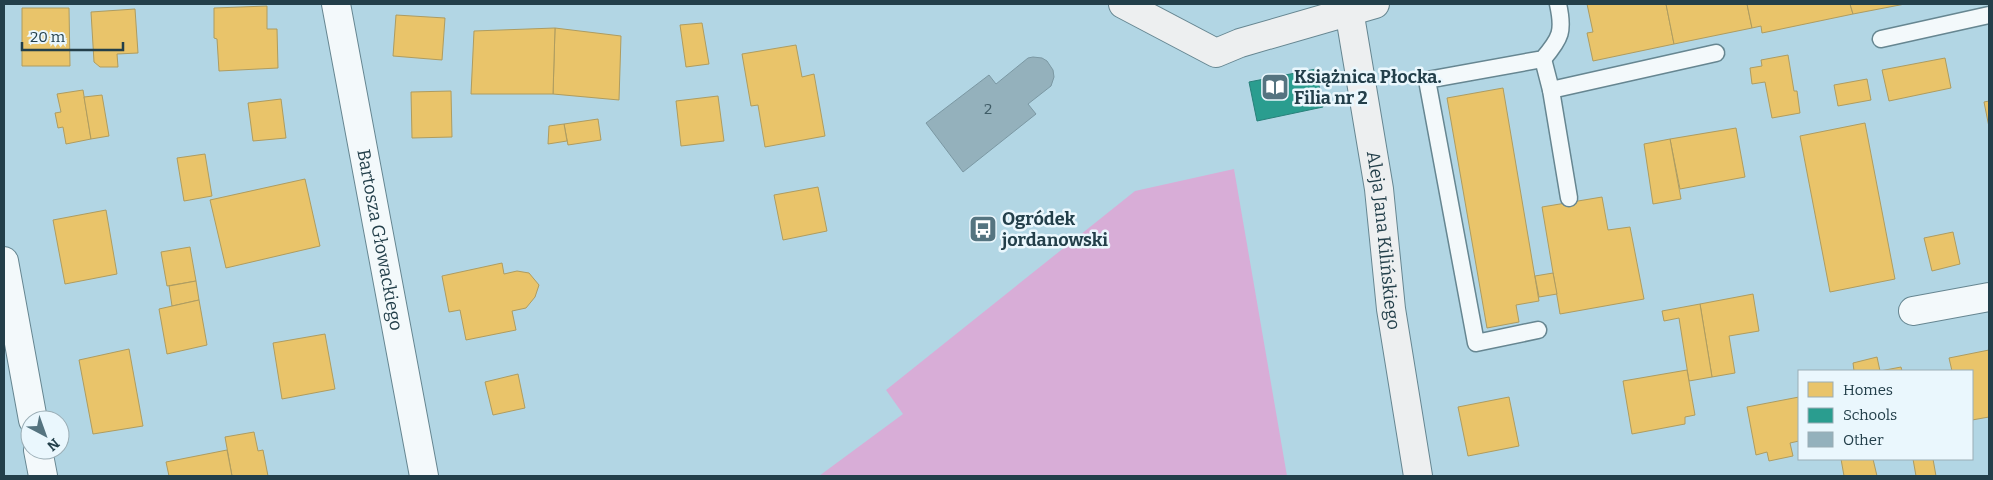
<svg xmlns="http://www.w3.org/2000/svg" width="1993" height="480" viewBox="0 0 1993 480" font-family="Bitter,serif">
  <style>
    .green { fill: #d8add7 }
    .homes { fill: #e9c46a; stroke: #ae9c60 }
    .schools { fill: #2a9d8f; stroke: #28817a }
    .building { fill: #94b1bc; stroke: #7b98a3 }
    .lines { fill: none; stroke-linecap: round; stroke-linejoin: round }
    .lane-casing { stroke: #668691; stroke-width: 19 }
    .street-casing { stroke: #668691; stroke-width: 30 }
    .secondary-casing { stroke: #668691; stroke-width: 30 }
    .lane { stroke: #f3f9fb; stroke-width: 16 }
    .street { stroke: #f3f9fb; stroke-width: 28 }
    .secondary { stroke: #edeff0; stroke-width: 28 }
    .labels { text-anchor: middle; stroke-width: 5; stroke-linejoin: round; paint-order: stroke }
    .number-label { font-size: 15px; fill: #3f5c66 }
    .poi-label { font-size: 18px; font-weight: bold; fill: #233f4a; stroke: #eaf7fd; text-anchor: start }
    .street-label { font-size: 18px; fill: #233f4a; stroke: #eaf7fd }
  </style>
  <rect width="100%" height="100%" fill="#b2d6e4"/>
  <path class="green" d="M1234,169l53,307h-468l84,-62 -17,-24 249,-199z"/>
  <g class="homes">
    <path d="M1587,4h79l8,40 -81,17 -6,-28 6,-1z"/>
    <path d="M1666,4h81l5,24 -78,16z"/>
    <path d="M1747,4h103l3,10 -91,19 -1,-7 -9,2z"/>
    <path d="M1850,4h55l-52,10z"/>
    <path d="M267,6v23h10l1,39 -59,3 -2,-32 -3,-1v-30z"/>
    <path d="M22,8h47l1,58h-48z"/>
    <path d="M135,9l3,44 -21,1 1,13h-18l-6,-5 -3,-50z"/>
    <path d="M396,15l49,3 -3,42 -49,-4z"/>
    <path d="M702,23l7,41 -23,3 -6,-42z"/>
    <path d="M555,28l66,8 -2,64 -66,-6z"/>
    <path d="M555,28l-2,66h-82l3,-63z"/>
    <path d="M796,45l6,32 12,-3 11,62 -60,11 -7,-42 -7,1 -9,-52z"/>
    <path d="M1788,55l6,36h3l3,22 -28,5 -7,-36 -13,2 -2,-16 12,-2 -1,-6z"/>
    <path d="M1945,58l6,30 -62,13 -7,-31z"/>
    <path d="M1867,79l4,21 -33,6 -4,-21z"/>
    <path d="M1503,88l36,213 -23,4 3,17 -32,6 -40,-230z"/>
    <path d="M83,90l8,49 -25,5 -3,-17 -5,1 -3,-15 6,-1 -4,-18z"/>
    <path d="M451,91l1,46 -40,1 -1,-46z"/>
    <path d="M102,95l7,41 -18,3 -7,-42z"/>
    <path d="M718,96l6,45 -43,5 -5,-45z"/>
    <path d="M281,99l5,39 -33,3 -5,-38z"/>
    <path d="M1989,101v26l-5,-25z"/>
    <path d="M598,119l3,21 -33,5 -4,-21z"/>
    <path d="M1865,123l30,156 -65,13 -30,-156z"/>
    <path d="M564,124l3,17 -19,3 1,-18z"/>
    <path d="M1736,128l9,49 -65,12 -10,-50z"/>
    <path d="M1670,139l11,60 -28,5 -9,-60z"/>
    <path d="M205,154l7,42 -28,5 -7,-43z"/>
    <path d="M305,179l15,67 -94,22 -16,-68z"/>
    <path d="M818,187l9,44 -44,9 -9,-45z"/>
    <path d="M1602,197l6,33 22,-3 14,72 -84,15 -18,-107z"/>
    <path d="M106,210l11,64 -52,10 -12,-64z"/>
    <path d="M1953,232l7,32 -28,7 -8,-33z"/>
    <path d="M190,247l6,34 -29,5 -6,-34z"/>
    <path d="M502,263l2,11 13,-3 12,2 10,12 -4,12 -9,11 -14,3 4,19 -50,10 -6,-30 -11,2 -7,-36z"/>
    <path d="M1553,273l4,21 -18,3 -4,-21z"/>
    <path d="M196,281l3,19 -27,6 -3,-20z"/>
    <path d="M1753,294l6,37 -30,5 6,37 -23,4 -12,-73z"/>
    <path d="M199,300l8,45 -40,9 -8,-45z"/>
    <path d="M1700,304l12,73 -23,4 -10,-63 -15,3 -2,-10z"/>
    <path d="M325,334l10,55 -53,10 -9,-56z"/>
    <path d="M129,349l14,77 -50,8 -14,-74z"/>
    <path d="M1989,350v67l-17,3v-49h-20l-3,-13z"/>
    <path d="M1877,357l3,14 21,-4 1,4h-48l-1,-8z"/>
    <path d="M1687,370l8,45 -10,2v7l-53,10 -9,-53z"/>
    <path d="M518,374l7,34 -32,7 -8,-33z"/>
    <path d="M1509,397l10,49 -51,10 -10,-49z"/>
    <path d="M1799,397v44l-9,2 3,13 -24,5 -2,-9 -11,3 -9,-48z"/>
    <path d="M254,432l4,19 5,-1 5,26h-36l-7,-39z"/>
    <path d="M227,450l5,26h-63l-3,-14z"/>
    <path d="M1841,459h32l4,17h-33z"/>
    <path d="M1913,459h20l3,17h-20z"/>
  </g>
  <path class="schools" d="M1316,69l7,38 -66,14 -8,-39z"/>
  <path class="building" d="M1033,57l9,1 5,3 6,9 1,7 -3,9 -23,18 8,10 -73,58 -37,-49 63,-48 7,9 32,-26z"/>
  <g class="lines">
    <defs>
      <g id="lane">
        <path d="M1881,39l108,-24"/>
        <path d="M1543,59l8,31 18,108"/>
        <path d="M1551,90l165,-37"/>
        <path d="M1538,330l-62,13 -49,-263 116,-21c18,-21 21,-28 15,-55"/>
      </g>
      <g id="street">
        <path id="s1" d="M336,4l88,472"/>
        <path d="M4,261l29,159"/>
        <path d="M1913,311l76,-14"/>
        <path d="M38,450l5,26"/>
      </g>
      <g id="secondary">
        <path d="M1123,4l93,49 24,-10 135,-39"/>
        <path id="s2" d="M1348,4l31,185 12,120 27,167"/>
      </g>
    </defs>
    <use href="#lane" class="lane-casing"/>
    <use href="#street" class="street-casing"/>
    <use href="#secondary" class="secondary-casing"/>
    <use href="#lane" class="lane"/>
    <use href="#street" class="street"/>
    <use href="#secondary" class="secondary"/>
  </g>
  <defs>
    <symbol id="library-square" viewBox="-11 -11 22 22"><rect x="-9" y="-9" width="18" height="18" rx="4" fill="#557480" stroke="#eaf7fd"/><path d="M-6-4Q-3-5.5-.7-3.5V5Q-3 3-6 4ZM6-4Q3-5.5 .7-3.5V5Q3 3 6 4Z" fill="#fff"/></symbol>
    <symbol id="bus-square" viewBox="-11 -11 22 22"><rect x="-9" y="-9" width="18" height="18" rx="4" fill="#557480" stroke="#eaf7fd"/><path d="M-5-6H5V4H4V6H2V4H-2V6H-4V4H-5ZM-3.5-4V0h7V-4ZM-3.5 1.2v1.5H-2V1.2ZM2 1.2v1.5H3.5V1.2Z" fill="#fff"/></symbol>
  </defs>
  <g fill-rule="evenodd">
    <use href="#library-square" x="1259" y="71" width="32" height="32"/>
    <use href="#bus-square" x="967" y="213" width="32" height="32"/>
  </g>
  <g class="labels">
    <g class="number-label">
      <text x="988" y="114">2</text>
    </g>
    <g class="poi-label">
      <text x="1294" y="83">Książnica Płocka.<tspan x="1294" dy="21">Filia nr 2</tspan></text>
      <text x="1002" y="225">Ogródek<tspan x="1002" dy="21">jordanowski</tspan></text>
    </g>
    <g class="street-label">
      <text dy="6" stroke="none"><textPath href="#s1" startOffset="240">Bartosza Głowackiego</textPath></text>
      <text dy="6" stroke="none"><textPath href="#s2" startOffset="239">Aleja Jana Kilińskiego</textPath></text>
    </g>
  </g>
  <rect width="1993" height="480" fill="none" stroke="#233f4a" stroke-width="10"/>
  <rect x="1798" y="370" width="175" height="90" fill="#eaf7fd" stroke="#9aadb5"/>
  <rect x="1808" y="382" width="25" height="15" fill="#e9c46a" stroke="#9aadb5"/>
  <text x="1843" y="395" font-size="15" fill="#233f4a">Homes</text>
  <rect x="1808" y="408" width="25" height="15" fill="#2a9d8f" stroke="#9aadb5"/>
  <text x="1843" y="420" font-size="15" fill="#233f4a">Schools</text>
  <rect x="1808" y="432" width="25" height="15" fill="#94b1bc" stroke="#9aadb5"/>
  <text x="1843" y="445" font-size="15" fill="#233f4a">Other</text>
  <g transform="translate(45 435) rotate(139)"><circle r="24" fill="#eaf7fd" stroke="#9aadb5"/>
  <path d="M0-4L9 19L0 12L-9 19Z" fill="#557480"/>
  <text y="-8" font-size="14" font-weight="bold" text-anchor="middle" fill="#233f4a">N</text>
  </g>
  <path d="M22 42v8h101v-8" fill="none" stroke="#233f4a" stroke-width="2.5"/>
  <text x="30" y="42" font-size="15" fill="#233f4a" stroke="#eaf7fd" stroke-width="4" paint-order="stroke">20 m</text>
</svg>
